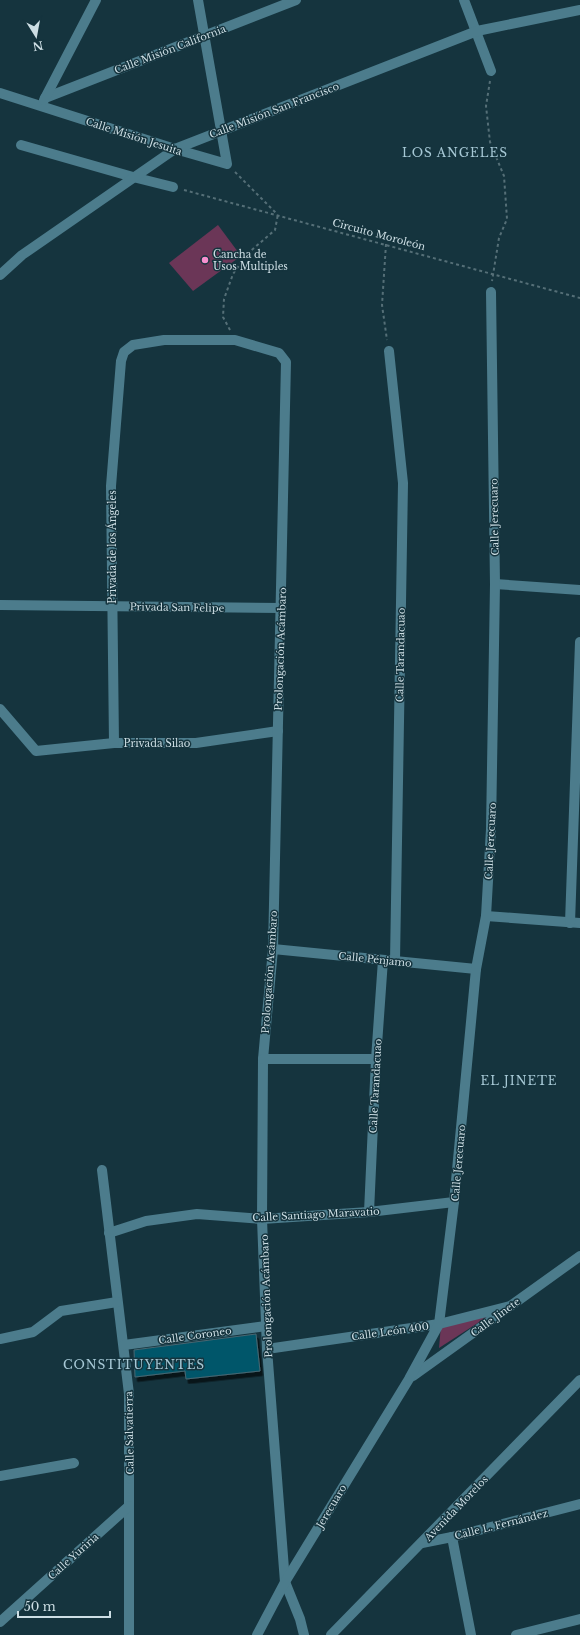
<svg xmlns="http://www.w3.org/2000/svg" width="580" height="1635" viewBox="0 0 580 1635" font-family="'Libre Baskerville',serif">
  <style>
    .green { fill: #6b3657 }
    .building { fill: #02566a; stroke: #476772; filter: url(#shadow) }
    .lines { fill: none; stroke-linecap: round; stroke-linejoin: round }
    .path { stroke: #556f77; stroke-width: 2; stroke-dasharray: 3 3; stroke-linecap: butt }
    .minor { stroke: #4c7c8c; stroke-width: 10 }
    .poi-dot { fill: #f690cf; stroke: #15343e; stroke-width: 1.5 }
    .labels { text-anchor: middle; stroke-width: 3; stroke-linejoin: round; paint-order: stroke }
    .street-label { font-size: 10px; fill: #cddee4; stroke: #15343e }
    .poi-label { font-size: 10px; fill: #cddee4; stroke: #15343e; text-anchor: start }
    .quarter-label { font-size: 12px; letter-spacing: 1px; fill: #a6c8d5; stroke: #15343e }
  </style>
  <defs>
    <filter id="shadow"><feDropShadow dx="2.5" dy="4.5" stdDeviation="0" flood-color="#0009"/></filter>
  </defs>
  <rect width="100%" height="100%" fill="#15343e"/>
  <g class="green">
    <path d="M218,225l23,31 -48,35 -24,-28z"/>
    <path d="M487,1317l-48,31 2,-23z"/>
  </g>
  <path class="building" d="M256,1334l4,37 -74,8 -1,-8 -50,6 -1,-27z"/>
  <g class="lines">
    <g class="path">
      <path d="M490,81l-4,25 4,36 14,34 3,43 -8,19 -7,43"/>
      <path d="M235,172l42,42"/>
      <path d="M184,190l396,108"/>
      <path d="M386,244l-4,61 5,35"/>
      <path d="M230,330l-7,-13 1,-18 9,-25 14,-20 28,-24 3,-16"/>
    </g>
    <g class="minor">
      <path d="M464,0l27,71"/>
      <path d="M0,93l175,56 52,15 -29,-164"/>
      <path d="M45,98l251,-98"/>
      <path d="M44,100l52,-100"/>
      <path d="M21,145l112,32 40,10"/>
      <path d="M0,275l22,-20 153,-106 302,-118 103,-21"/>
      <path d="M389,351l14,132 -8,478"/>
      <path d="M495,584l85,6"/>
      <path d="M0,605l282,3"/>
      <path d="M0,709l36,42 78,-8h82l82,-12"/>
      <path d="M114,743l-3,-257 10,-125 3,-9 9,-7 31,-5h71l44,13 7,9 -13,587 -10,110 -1,160 5,130 18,233 15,37 4,16"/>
      <path d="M486,916l94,7"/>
      <path d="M570,923l10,-281"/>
      <path d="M273,949l203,20"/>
      <path d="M263,1059h113"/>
      <path d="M102,1170l27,224v241"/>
      <path d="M369,1212l7,-153 7,-99"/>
      <path d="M109,1233l37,-12 51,-7 65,5 107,-7 85,-10"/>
      <path d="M0,1339l33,-7 28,-21 56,-9"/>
      <path d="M124,1345l142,-19"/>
      <path d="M267,1349l172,-25 71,-18"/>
      <path d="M413,1376l167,-120"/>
      <path d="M0,1476l74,-13"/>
      <path d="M452,1537l19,98"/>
      <path d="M422,1543l30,-6 128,-33"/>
      <path d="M0,1622l129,-116"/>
      <path d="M257,1635l28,-53 124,-203 30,-55 15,-122 22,-233 10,-53 5,-87 4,-245 -4,-292"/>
      <path d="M331,1635l249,-255"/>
      <path d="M516,1635l64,-16"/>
    </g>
  </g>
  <circle class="poi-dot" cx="205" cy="260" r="4"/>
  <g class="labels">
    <g class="street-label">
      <text transform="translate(170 49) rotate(-21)" y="4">Calle Misión California</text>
      <text transform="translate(274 110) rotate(-21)" y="4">Calle Misión San Francisco</text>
      <text transform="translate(134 136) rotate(18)" y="4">Calle Misión Jesuita</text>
      <text transform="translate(379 234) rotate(15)" y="4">Circuito Moroleón</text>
      <text transform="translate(494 517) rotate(-91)" y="4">Calle Jerecuaro</text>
      <text transform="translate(112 547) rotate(-90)" y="4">Privada de los Ángeles</text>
      <text transform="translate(177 607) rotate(1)" y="4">Privada San Felipe</text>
      <text transform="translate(280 649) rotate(-88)" y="4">Prolongación Acámbaro</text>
      <text transform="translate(400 655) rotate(-89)" y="4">Calle Tarandacuao</text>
      <text x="157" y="747">Privada Silao</text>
      <text transform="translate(490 841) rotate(-87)" y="4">Calle Jerecuaro</text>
      <text transform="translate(375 959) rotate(6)" y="4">Calle Pénjamo</text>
      <text transform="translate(269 972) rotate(-86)" y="4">Prolongación Acámbaro</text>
      <text transform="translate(375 1086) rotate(-87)" y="4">Calle Tarandacuao</text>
      <text transform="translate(458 1163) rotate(-85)" y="4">Calle Jerecuaro</text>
      <text transform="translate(316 1214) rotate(-3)" y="4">Calle Santiago Maravatio</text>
      <text transform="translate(266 1296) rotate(-92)" y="4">Prolongación Acámbaro</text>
      <text transform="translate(495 1317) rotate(-36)" y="4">Calle Jinete</text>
      <text transform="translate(390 1331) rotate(-8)" y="4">Calle León 400</text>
      <text transform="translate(195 1335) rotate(-8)" y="4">Calle Coroneo</text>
      <text transform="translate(129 1433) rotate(-91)" y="4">Calle Salvatierra</text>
      <text transform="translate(331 1506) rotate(-59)" y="4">Jerecuaro</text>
      <text transform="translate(456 1508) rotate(-46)" y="4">Avenida Morelos</text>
      <text transform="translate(501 1524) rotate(-14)" y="4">Calle L. Fernández</text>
      <text transform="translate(73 1556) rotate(-42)" y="4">Calle Yuriria</text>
    </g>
    <g class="poi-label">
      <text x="213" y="258">Cancha de<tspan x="213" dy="12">Usos Multiples</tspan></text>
    </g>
    <g class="quarter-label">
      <text x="455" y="157">LOS ANGELES</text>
      <text x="519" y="1085">EL JINETE</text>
      <text x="134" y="1369">CONSTITUYENTES</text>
    </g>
  </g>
  <g transform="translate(36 36) rotate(169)" stroke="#15343e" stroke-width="3" paint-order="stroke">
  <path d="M0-3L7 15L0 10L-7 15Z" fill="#cddee4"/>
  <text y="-6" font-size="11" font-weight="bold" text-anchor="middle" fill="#cddee4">N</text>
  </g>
  <path d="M18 1611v6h92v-6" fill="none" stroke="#cddee4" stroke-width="2"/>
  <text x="24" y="1611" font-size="12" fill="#cddee4" stroke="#15343e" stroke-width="3" paint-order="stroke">50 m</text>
</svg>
